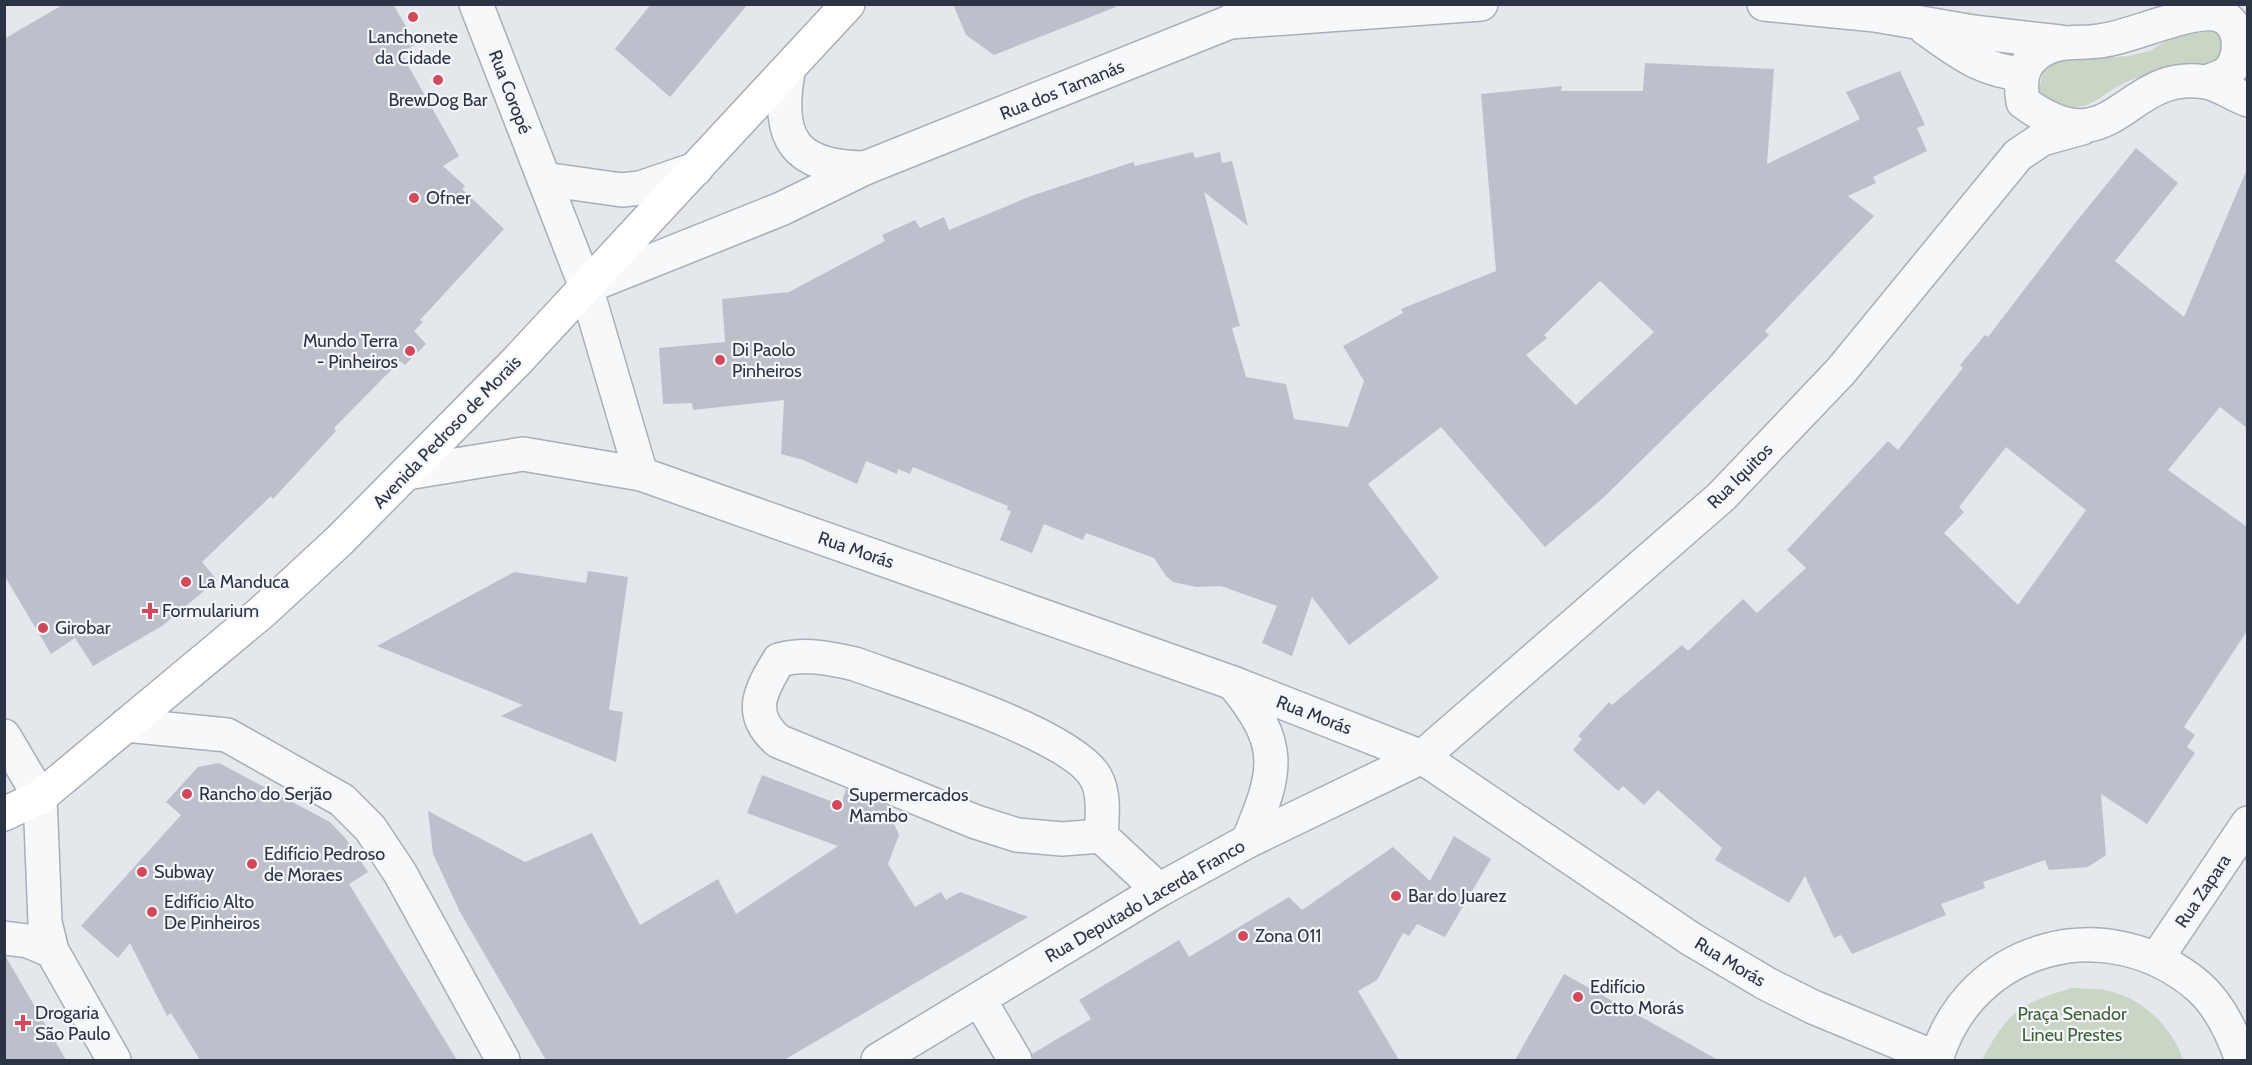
<svg xmlns="http://www.w3.org/2000/svg" width="2252" height="1065" viewBox="0 0 2252 1065" font-family="Cabin,sans-serif">
  <style>
    .green { fill: #c9d6c5 }
    .building { fill: #bbc0ca; fill-rule: evenodd }
    .lines { fill: none; stroke-linecap: round; stroke-linejoin: round }
    .minor-casing { stroke: #a9aeb7; stroke-width: 36 }
    .tertiary-casing { stroke: #a9aeb7; stroke-width: 36 }
    .secondary-casing { stroke: #a9aeb7; stroke-width: 36 }
    .minor { stroke: #f7f8fa; stroke-width: 33 }
    .tertiary { stroke: #f7f8fa; stroke-width: 33 }
    .secondary { stroke: #fff; stroke-width: 33 }
    .poi-dot { fill: #d1495b; stroke: #f4f6f9; stroke-width: 2 }
    .labels { text-anchor: middle; stroke-width: 4.5; stroke-linejoin: round; paint-order: stroke }
    .poi-label { font-size: 18px; fill: #2b3445; stroke: #f4f6f9; text-anchor: start }
    .street-label { font-size: 18px; fill: #2b3445; stroke: #f4f6f9 }
    .park-label { font-size: 18px; fill: #3f6138; stroke: #f4f6f9 }
  </style>
  <rect width="100%" height="100%" fill="#e4e7ec"/>
  <g class="green">
    <path d="M2217,26l8,12 -7,21c-28,13 -59,11 -87,21 -17,6 -26,16 -40,23 -14,7 -32,6 -46,3l-6,-15 4,-19 13,-10 72,-6 22,-5 21,-14z"/>
    <path d="M2071,988c13,1 30,0 42,4 33,9 60,37 70,68h-201c25,-48 38,-56 89,-72z"/>
  </g>
  <g class="building">
    <path d="M64,4h329l23,40 -15,9 58,103 -16,10 22,20 -3,3 42,40 -84,91 3,2 -9,9 12,13 -21,21 -5,-4 -66,67 2,3 -63,68 -2,-3 -69,66 15,18 -55,46 -69,40 -18,-28 -24,16 -47,-79v-536z"/>
    <path d="M651,4h97l-78,93 -55,-48z"/>
    <path d="M953,4h163v3l-122,48 -28,-20z"/>
    <path d="M1645,63l129,6 -7,95 93,-45 -14,-27 54,-21 25,54 -8,3 10,23 -54,26 3,6 -28,13 26,20 -109,115 4,4 -166,163 -58,49 -104,-120 -73,57 71,94 -90,67 -37,-48 -20,59 -30,-13 15,-37 -56,-20 -25,1 -23,-5 -7,-6 -12,-18 -68,-25 -3,7 -39,-16 -12,29 -32,-13 11,-29 -4,-1 1,-4 -95,-39 -3,7 -12,-5 -1,5 -31,-13 -9,23 -54,-24 -22,-6 3,-54 -91,10 -1,-7 -29,1 -4,-56 66,-6 -3,-43 67,-7 96,-51 -3,-6 33,-15 5,8 24,-11 5,13 82,-34 102,-34 2,4 58,-14 2,6 25,-6 2,11 10,-2 16,65 -44,-34 36,134 -8,2 14,49 40,7 8,35 54,8 16,-46 -21,-35 60,-33 -2,-4 95,-38 -15,-177 81,-8 -1,5h82zM1600,281l54,51 -78,73 -50,-50 21,-17 -3,-3z"/>
    <path d="M2136,148l42,35 -63,78 69,56 63,-148v259l-27,-21 -52,63 79,57v104l-63,96 11,8 -8,12 8,6 -48,71 -46,-30 5,61 -18,12 -39,3 -4,-10 -62,22 2,6 -44,16 5,11 -94,39 -11,-19 -7,3 -29,-62 -16,27 -74,-43 7,-12 -64,-58 -14,15 -21,-19 -5,5 -45,-41 9,-11 -4,-3 31,-34 3,3 70,-60 6,6 55,-52 14,14 49,-45 -19,-18 101,-109 10,9 65,-82 -3,-3 25,-30 3,2 84,-110zM2006,447l80,63 -68,95 -74,-72 20,-21 -5,-5z"/>
    <path d="M588,571l40,6 -19,133 14,2 -7,50 -115,-46 22,-11 -146,-59 137,-74 72,11z"/>
    <path d="M219,763l111,59 16,17 22,33 -19,12 108,176h-257l-29,-47 -4,3 -37,-73 -12,15 -37,-32 100,-111 -15,-13 32,-35z"/>
    <path d="M762,775l79,30 5,-16 40,16 13,30 -11,29 27,43 26,-15 5,8 14,-8 68,25 -244,143h-238l-86,-148 -27,-58 -5,-43 97,51 67,-29 48,92 78,-46 18,35 102,-68 -91,-33z"/>
    <path d="M1454,836l37,23 -46,78 -28,-13 -8,12 -6,-3 -26,47 -19,11 41,69h-365l-2,-6 59,-35 -12,-19 100,-60 10,17 100,-60 13,13 91,-63 37,34z"/>
    <path d="M4,957h2l60,103h-62z"/>
    <path d="M1564,974l81,45 73,41h-203z"/>
  </g>
  <g class="lines">
    <defs>
      <g id="minor">
        <path d="M476,4l110,283 55,187"/>
        <path d="M1764,4l111,11 98,17 87,10"/>
        <path d="M1230,22l251,-18"/>
        <path d="M1926,29c33,23 54,41 96,45"/>
        <path d="M788,72c-12,68 7,95 77,96"/>
        <path d="M2206,82c8,-3 19,-6 24,-12 13,-15 12,-48 -11,-55 -27,-8 -88,23 -120,26 -22,3 -42,-2 -61,12 -18,13 -18,30 -15,49 92,68 100,-33 182,-20 14,2 29,13 43,18"/>
        <path d="M544,179l78,11 18,-2 56,-19"/>
        <path d="M586,287l195,-78 84,-41 365,-146 24,-18"/>
        <path d="M407,473l116,-19 118,20 592,209 189,74 269,182 76,45 46,23 123,51"/>
        <path d="M1233,683c51,62 45,87 15,158"/>
        <path d="M126,725l101,10 115,65 28,28 30,45 103,187"/>
        <path d="M4,736l36,61"/>
        <path d="M1101,836c1,-18 4,-42 -5,-58 -23,-44 -190,-95 -241,-114 -26,-6 -50,-11 -76,-4 -19,31 -32,54 -1,81l198,81 41,13 45,4 39,-3 58,54"/>
        <path d="M4,938l24,3 24,10"/>
        <path d="M2157,958l91,-135"/>
        <path d="M979,999l36,61"/>
        <path d="M878,1060l281,-170 89,-49 174,-84 299,-260 120,-126 177,-216 24,-16 40,-11"/>
        <path d="M1936,1060c34,-116 172,-151 262,-74 22,19 35,48 44,74"/>
      </g>
      <path id="tertiary" d="M40,797l5,125 7,29 62,109"/>
      <path id="secondary" d="M4,814l36,-17 222,-185 77,-71 177,-179 332,-358"/>
    </defs>
    <use href="#minor" class="minor-casing"/>
    <use href="#tertiary" class="tertiary-casing"/>
    <use href="#secondary" class="secondary-casing"/>
    <use href="#minor" class="minor"/>
    <use href="#tertiary" class="tertiary"/>
    <use href="#secondary" class="secondary"/>
  </g>
  <g class="poi-dot">
    <circle cx="413" cy="17" r="6"/>
    <circle cx="438" cy="80" r="6"/>
    <circle cx="414" cy="198" r="6"/>
    <circle cx="410" cy="351" r="6"/>
    <circle cx="720" cy="360" r="6"/>
    <circle cx="186" cy="582" r="6"/>
    <path d="M147 602h6v6h6v6h-6v6h-6v-6h-6v-6h6z"/>
    <circle cx="43" cy="628" r="6"/>
    <circle cx="187" cy="794" r="6"/>
    <circle cx="837" cy="805" r="6"/>
    <circle cx="252" cy="864" r="6"/>
    <circle cx="142" cy="872" r="6"/>
    <circle cx="1396" cy="896" r="6"/>
    <circle cx="152" cy="912" r="6"/>
    <circle cx="1243" cy="936" r="6"/>
    <circle cx="1578" cy="997" r="6"/>
    <path d="M20 1014h6v6h6v6h-6v6h-6v-6h-6v-6h6z"/>
  </g>
  <g class="labels">
    <g class="poi-label">
      <text x="413" y="43" text-anchor="middle">Lanchonete<tspan x="413" dy="21">da Cidade</tspan></text>
      <text x="438" y="106" text-anchor="middle">BrewDog Bar</text>
      <text x="426" y="204">Ofner</text>
      <text x="398" y="347" text-anchor="end">Mundo Terra<tspan x="398" dy="21">- Pinheiros</tspan></text>
      <text x="732" y="356">Di Paolo<tspan x="732" dy="21">Pinheiros</tspan></text>
      <text x="198" y="588">La Manduca</text>
      <text x="162" y="617">Formularium</text>
      <text x="55" y="634">Girobar</text>
      <text x="199" y="800">Rancho do Serjão</text>
      <text x="849" y="801">Supermercados<tspan x="849" dy="21">Mambo</tspan></text>
      <text x="264" y="860">Edifício Pedroso<tspan x="264" dy="21">de Moraes</tspan></text>
      <text x="154" y="878">Subway</text>
      <text x="1408" y="902">Bar do Juarez</text>
      <text x="164" y="908">Edifício Alto<tspan x="164" dy="21">De Pinheiros</tspan></text>
      <text x="1255" y="942">Zona 011</text>
      <text x="1590" y="993">Edifício<tspan x="1590" dy="21">Octto Morás</tspan></text>
      <text x="35" y="1019">Drogaria<tspan x="35" dy="21">São Paulo</tspan></text>
    </g>
    <g class="street-label">
      <text transform="translate(1062 90) rotate(-22)" y="6">Rua dos Tamanás</text>
      <text transform="translate(510 92) rotate(69)" y="6">Rua Coropé</text>
      <text transform="translate(447 432) rotate(-46)" y="6">Avenida Pedroso de Morais</text>
      <text transform="translate(1740 476) rotate(-45)" y="6">Rua Iquitos</text>
      <text transform="translate(856 550) rotate(19)" y="6">Rua Morás</text>
      <text transform="translate(1314 715) rotate(21)" y="6">Rua Morás</text>
      <text transform="translate(2203 891) rotate(-56)" y="6">Rua Zapara</text>
      <text transform="translate(1145 901) rotate(-30)" y="6">Rua Deputado Lacerda Franco</text>
      <text transform="translate(1730 962) rotate(31)" y="6">Rua Morás</text>
    </g>
    <g class="park-label">
      <text x="2072" y="1020">Praça Senador<tspan x="2072" dy="21">Lineu Prestes</tspan></text>
    </g>
  </g>
  <rect width="2252" height="1065" fill="none" stroke="#2b3445" stroke-width="12"/>
</svg>
